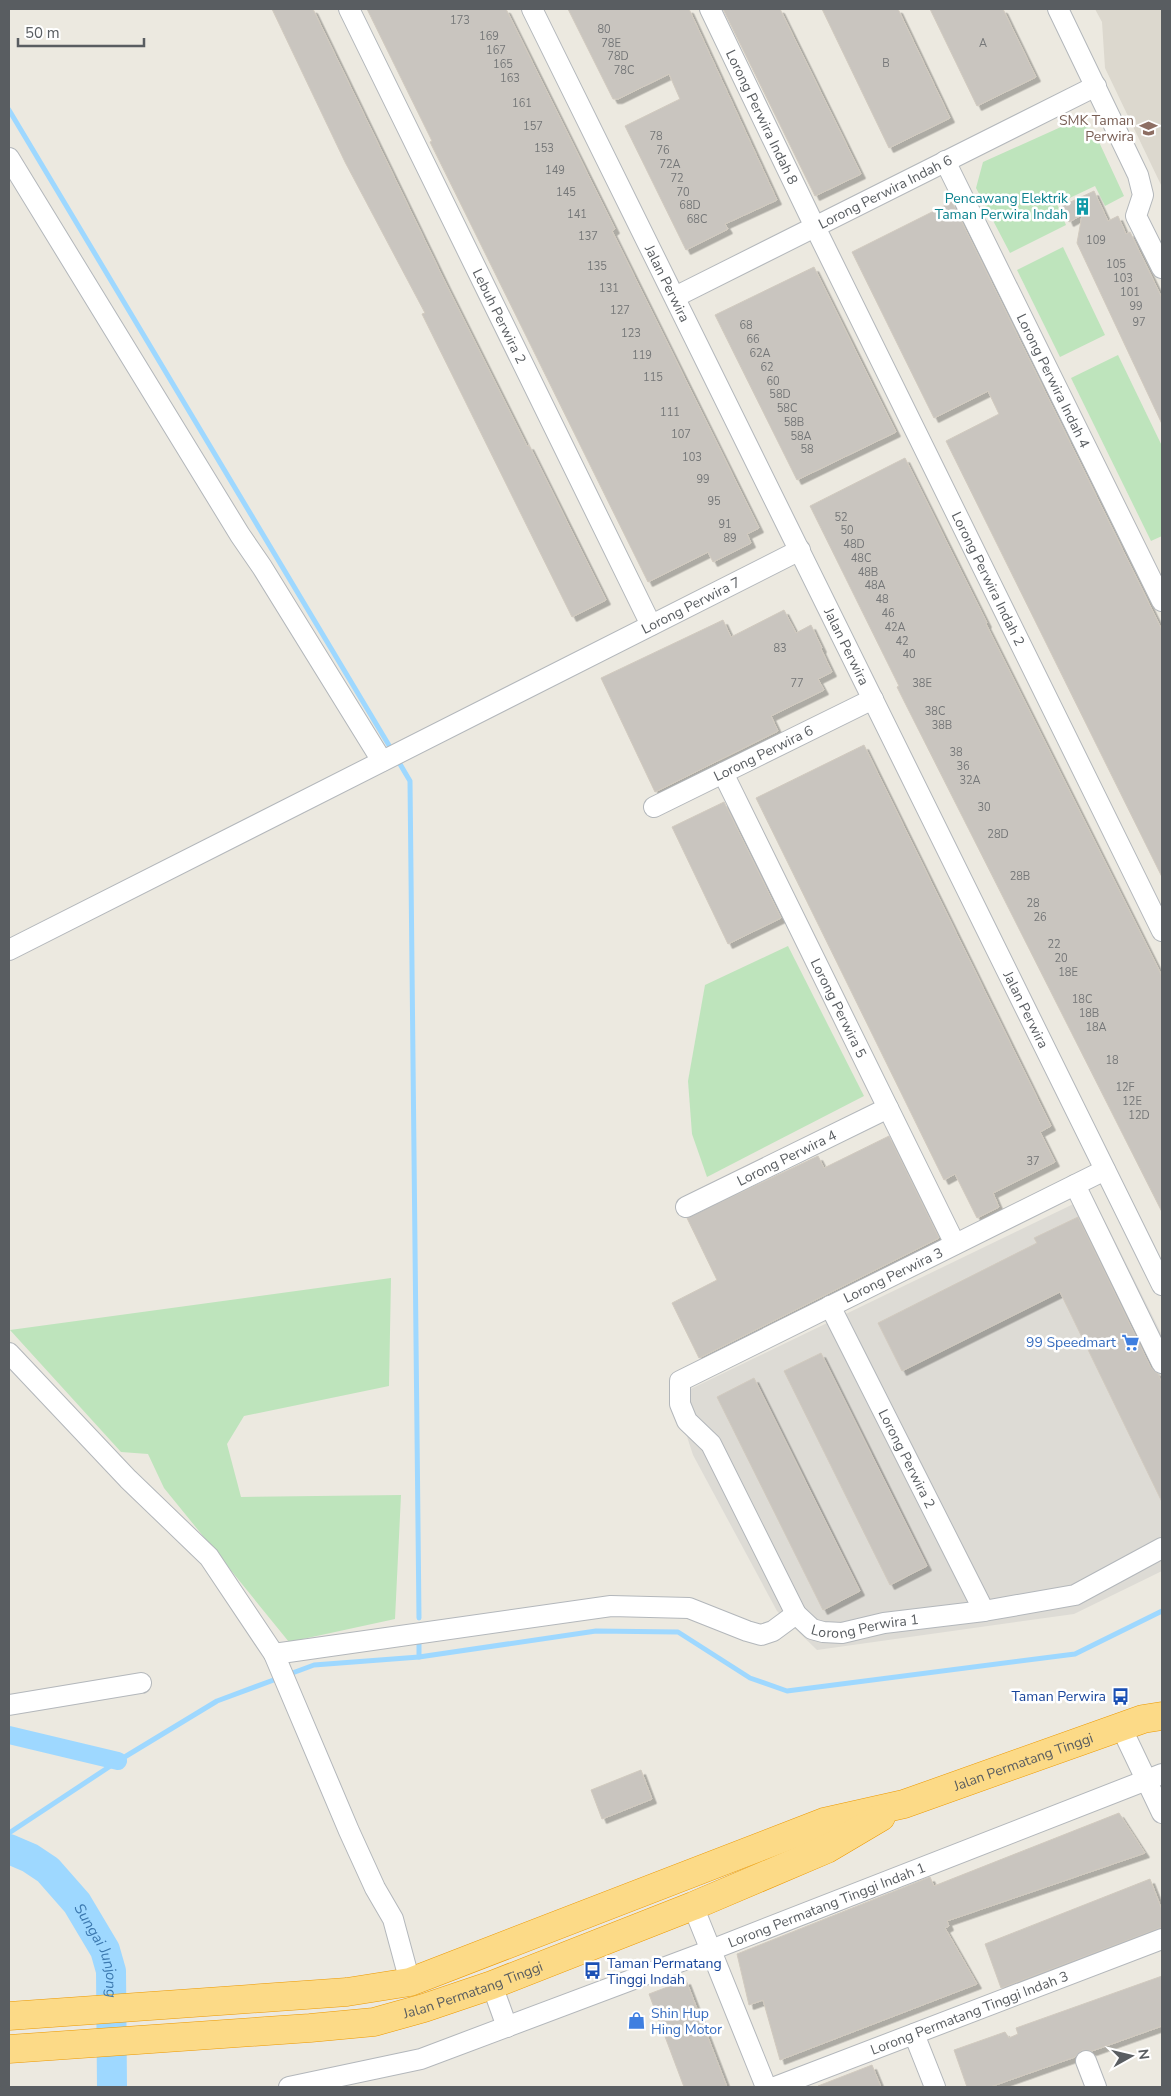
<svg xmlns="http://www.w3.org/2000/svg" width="1171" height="2096" viewBox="0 0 1171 2096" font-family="'Nunito Sans',sans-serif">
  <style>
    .industrial { fill: #dddbd5 }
    .education { fill: #dcd8ce }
    .green { fill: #bee4bc }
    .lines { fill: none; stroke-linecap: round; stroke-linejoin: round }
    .stream { stroke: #9ed8ff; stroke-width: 5 }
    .canal { stroke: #9ed8ff; stroke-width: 18 }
    .river { stroke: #9ed8ff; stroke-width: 30 }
    .building { fill: #c9c5bf; stroke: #d1cabf; filter: url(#shadow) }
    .street-casing { stroke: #b3b7bb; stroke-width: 22 }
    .highway-casing { stroke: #ec9901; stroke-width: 29 }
    .street { stroke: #fff; stroke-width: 20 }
    .highway { stroke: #fcda87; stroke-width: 28 }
    .labels { text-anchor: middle; stroke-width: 5; stroke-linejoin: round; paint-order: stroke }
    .number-label { font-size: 11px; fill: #757778 }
    .street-label { font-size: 14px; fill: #595d61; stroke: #fff }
    .education-label { font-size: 14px; fill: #785e54; stroke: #fff; text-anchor: end }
    .culture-label { font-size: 14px; fill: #0d838f; stroke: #fff; text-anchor: end }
    .shop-label { font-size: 14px; fill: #366cbe; stroke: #fff; text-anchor: end }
    .transit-label { font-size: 14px; fill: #164399; stroke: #fff; text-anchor: end }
    .water-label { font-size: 15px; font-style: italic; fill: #3c79b0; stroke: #fff }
  </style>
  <defs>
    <filter id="shadow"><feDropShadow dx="4.5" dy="4.5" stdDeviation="0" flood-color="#0004"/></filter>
  </defs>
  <rect width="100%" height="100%" fill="#ece9e0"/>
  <path class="industrial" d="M1092,1195l70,140v236l-88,43 -257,36 -40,-39 -84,-156 -19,-58z"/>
  <path class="education" d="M1095,9h67v178l-57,-119 -3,-46z"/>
  <g class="green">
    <path d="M1072,122l21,7 31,67 -19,10 -10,-20 -38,18 9,21 -56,28 -34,-65 7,-26z"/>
    <path d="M1063,247l42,88 -45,22 -43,-87z"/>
    <path d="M1118,355l44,91v90l-11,5 -80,-163z"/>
    <path d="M788,946l76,150 -157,81 -15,-43 -4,-53 17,-96z"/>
    <path d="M391,1278l-2,108 -145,30 -17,28 14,53 160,-2 -6,124 -106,23 -125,-154 -16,-34 -27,-2 -111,-122z"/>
  </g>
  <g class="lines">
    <g class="stream">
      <path d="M9,110l384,642"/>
      <path d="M397,759l13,22 9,837"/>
      <path d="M419,1642v15"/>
      <path d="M287,1675l27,-10 105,-8 177,-26 82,1 72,46 37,13 288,-37 87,-43"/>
      <path d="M9,1833l109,-72 99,-60 62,-23"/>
    </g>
    <path class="canal" d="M9,1735l109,26"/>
    <path class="river" id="s1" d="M9,1849l21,9 18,12 29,33 28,47 6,21 1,116"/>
  </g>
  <g class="building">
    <path d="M272,9h41l133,275 81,162 2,-1 77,155 -34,17 -150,-303 3,-1 -80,-151z"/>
    <path d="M367,9h139l109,220 -3,2 147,297 -12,6 4,9 -38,19 -5,-10 -60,30 -218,-440 2,-1z"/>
    <path d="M568,9h121l88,191 -52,24 3,5 -42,21 -61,-124 55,-27 -11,-25 -51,25h-5z"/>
    <path d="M723,9h57l81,165 -46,22z"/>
    <path d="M822,9h76l52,109 -61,30z"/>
    <path d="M930,9h73l33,68 -59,29z"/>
    <path d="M1094,191l14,30 10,-5 8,18 4,-2 32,66v126l-85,-181 5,-28 -13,7 -7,-16z"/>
    <path d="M952,202l210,428v247l-216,-436 53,-27 -11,-23 -54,27 -82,-166z"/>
    <path d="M814,267l82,165 -99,48 -82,-165z"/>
    <path d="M905,458l82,165 -1,1 176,352v236l-258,-511 -7,-14 2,-1 -89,-180z"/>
    <path d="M784,610l12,23 15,-8 11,23 -1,1 11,23 -14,7 6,11 -53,26 7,15 -123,61 -54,-114 122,-58 8,17z"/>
    <path d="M864,745l187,381 -11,6 15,30 -62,31 6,14 -22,11 -22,-44 -11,6 -188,-382z"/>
    <path d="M724,802l57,116 -53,26 -56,-117z"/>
    <path d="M889,1136l50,102 -240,120 -27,-55 45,-23 -30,-62 131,-62 6,12z"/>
    <path d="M1078,1217l73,151 7,6 4,9v119l-102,-210 -158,79 -24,-48 159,-80 -3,-5z"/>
    <path d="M821,1353l106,213 -37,19 -106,-214z"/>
    <path d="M754,1378l106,213 -37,19 -106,-213z"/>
    <path d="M641,1770l11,29 -50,20 -11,-29z"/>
    <path d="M1119,1813l26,40 -198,68 2,5 -4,2 32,56 -197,76 -17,-60 -14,5 -12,-51 193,-77 4,9z"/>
    <path d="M1150,1879l12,31v17l-161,61 -16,-44z"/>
    <path d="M1162,1976v50l-70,25 -10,-1 -7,7 -85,30h-23l-13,-37 51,-18 4,6 9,-4 -2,-6z"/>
    <path d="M686,1980l41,107h-43l-35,-93z"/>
    <path d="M872,2065l9,22h-63v-1z"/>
  </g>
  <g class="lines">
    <defs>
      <g id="street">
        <path id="s2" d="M349,9l302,616"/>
        <path id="s3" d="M532,9l630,1276"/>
        <path id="s4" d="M710,9l105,218 347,704"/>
        <path d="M1058,9l80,166 5,20 -7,21 26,52"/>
        <path d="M9,158l231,377 22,32 120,194"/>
        <path id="s5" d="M945,161l217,440"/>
        <path id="s6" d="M675,297l421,-211"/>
        <path id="s7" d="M723,773l232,471"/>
        <path id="s8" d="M654,807l219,-108"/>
        <path id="s9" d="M9,950l791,-400"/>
        <path id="s10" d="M1105,1170l-425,211v23l7,17 24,23 85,170 16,15 11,3 19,1 42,-10 100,-12 91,-16 87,-47"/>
        <path d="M1075,1185l87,178"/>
        <path id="s11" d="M686,1207l202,-99"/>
        <path id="s12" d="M830,1306l154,305"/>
        <path d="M9,1353l119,126 81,78 65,97 75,177 26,57 18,31 17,63"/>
        <path d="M274,1654l337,-48 78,2 58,23 14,4 12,-4 23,-17"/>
        <path d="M9,1705l132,-22"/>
        <path d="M1121,1727l41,86"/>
        <path d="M693,1906l73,181"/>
        <path d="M492,1985l15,42"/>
        <path d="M914,2034l21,53"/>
        <path d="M1086,2061l10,26"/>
        <path id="s13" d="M289,2087l132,-28 290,-109 451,-176"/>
        <path id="s14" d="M775,2087l387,-148"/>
      </g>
      <g id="highway">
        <path id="s15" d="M9,2016l338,-24 63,-10 414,-160 80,-18 239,-85 19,-3"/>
        <path id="s16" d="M9,2049l301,-21 64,-6 50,-14 68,-23 201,-79 134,-57 54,-32"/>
      </g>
    </defs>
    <use href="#street" class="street-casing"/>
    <use href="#highway" class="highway-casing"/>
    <use href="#street" class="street"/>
    <use href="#highway" class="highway"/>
  </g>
  <defs>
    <symbol id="school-bare" viewBox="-9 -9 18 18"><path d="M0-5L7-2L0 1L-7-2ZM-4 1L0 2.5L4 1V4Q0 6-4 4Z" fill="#8d6e63" stroke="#fff" stroke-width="2.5" paint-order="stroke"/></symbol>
    <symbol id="building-bare" viewBox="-9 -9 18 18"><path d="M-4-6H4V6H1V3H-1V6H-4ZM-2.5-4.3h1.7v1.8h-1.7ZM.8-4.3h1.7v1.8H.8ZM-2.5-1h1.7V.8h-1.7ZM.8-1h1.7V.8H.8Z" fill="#0f9aa8" stroke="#fff" stroke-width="2.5" paint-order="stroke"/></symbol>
    <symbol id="supermarket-bare" viewBox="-9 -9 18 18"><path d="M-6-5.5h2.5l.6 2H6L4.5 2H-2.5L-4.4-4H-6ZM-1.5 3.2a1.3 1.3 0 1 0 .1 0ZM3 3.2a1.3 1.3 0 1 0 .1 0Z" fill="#3f7fe0" stroke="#fff" stroke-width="2.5" paint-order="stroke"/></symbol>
    <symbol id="bus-bare" viewBox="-9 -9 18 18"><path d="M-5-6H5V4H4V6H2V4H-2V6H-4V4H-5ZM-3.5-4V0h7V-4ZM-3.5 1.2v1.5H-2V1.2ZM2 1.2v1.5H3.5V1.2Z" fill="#1a4fb4" stroke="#fff" stroke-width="2.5" paint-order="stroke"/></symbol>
    <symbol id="shop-bare" viewBox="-9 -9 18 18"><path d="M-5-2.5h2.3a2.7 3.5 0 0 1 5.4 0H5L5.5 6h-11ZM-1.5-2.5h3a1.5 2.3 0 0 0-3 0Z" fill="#3f7fe0" stroke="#fff" stroke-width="2.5" paint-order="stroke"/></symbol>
  </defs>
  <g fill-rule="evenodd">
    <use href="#school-bare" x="1136" y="116" width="25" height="25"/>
    <use href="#building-bare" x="1070" y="194" width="25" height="25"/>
    <use href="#supermarket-bare" x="1118" y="1330" width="25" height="25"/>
    <use href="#bus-bare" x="1108" y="1684" width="25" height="25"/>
    <use href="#bus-bare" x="580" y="1958" width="25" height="25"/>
    <use href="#shop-bare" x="624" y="2008" width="25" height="25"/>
  </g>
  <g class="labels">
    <g class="number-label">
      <text x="460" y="24">173</text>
      <text x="604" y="33">80</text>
      <text x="489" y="40">169</text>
      <text x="611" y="47">78E</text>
      <text x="983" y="47">A</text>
      <text x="496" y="54">167</text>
      <text x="618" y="60">78D</text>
      <text x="886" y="67">B</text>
      <text x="503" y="68">165</text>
      <text x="624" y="74">78C</text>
      <text x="510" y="82">163</text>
      <text x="522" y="107">161</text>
      <text x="533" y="130">157</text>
      <text x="656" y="140">78</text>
      <text x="544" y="152">153</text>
      <text x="663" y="154">76</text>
      <text x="670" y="168">72A</text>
      <text x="555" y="174">149</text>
      <text x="677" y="182">72</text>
      <text x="566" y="196">145</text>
      <text x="683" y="196">70</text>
      <text x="690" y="209">68D</text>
      <text x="577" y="218">141</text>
      <text x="697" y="223">68C</text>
      <text x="588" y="240">137</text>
      <text x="1096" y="244">109</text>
      <text x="1116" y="268">105</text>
      <text x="597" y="270">135</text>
      <text x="1123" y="282">103</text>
      <text x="609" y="292">131</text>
      <text x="1130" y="296">101</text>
      <text x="1136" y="310">99</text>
      <text x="620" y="314">127</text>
      <text x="1139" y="326">97</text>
      <text x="746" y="329">68</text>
      <text x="631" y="337">123</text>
      <text x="753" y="343">66</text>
      <text x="760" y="357">62A</text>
      <text x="642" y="359">119</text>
      <text x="767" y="371">62</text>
      <text x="653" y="381">115</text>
      <text x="773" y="385">60</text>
      <text x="780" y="398">58D</text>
      <text x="787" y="412">58C</text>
      <text x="670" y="416">111</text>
      <text x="794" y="426">58B</text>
      <text x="681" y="438">107</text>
      <text x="801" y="440">58A</text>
      <text x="807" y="453">58</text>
      <text x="692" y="461">103</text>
      <text x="703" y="483">99</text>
      <text x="714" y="505">95</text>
      <text x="841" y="521">52</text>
      <text x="725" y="528">91</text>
      <text x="847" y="534">50</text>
      <text x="730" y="542">89</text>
      <text x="854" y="548">48D</text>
      <text x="861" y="562">48C</text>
      <text x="868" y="576">48B</text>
      <text x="875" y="589">48A</text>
      <text x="882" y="603">48</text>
      <text x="888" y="617">46</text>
      <text x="895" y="631">42A</text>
      <text x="902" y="645">42</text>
      <text x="780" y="652">83</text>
      <text x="909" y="658">40</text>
      <text x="797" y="687">77</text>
      <text x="922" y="687">38E</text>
      <text x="935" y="715">38C</text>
      <text x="942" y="729">38B</text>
      <text x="956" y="756">38</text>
      <text x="963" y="770">36</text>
      <text x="970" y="784">32A</text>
      <text x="984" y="811">30</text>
      <text x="998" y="838">28D</text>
      <text x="1020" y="880">28B</text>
      <text x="1033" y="907">28</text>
      <text x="1040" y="921">26</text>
      <text x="1054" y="948">22</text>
      <text x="1061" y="962">20</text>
      <text x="1068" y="976">18E</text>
      <text x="1082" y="1003">18C</text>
      <text x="1089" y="1017">18B</text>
      <text x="1096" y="1031">18A</text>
      <text x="1112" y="1064">18</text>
      <text x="1125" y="1091">12F</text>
      <text x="1132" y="1105">12E</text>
      <text x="1139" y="1119">12D</text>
      <text x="1033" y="1165">37</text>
    </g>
    <g class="street-label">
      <text dy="5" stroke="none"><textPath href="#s4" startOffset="120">Lorong Perwira Indah 8</textPath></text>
      <text dy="5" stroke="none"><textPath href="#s6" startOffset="235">Lorong Perwira Indah 6</textPath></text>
      <text dy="5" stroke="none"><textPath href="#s3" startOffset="306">Jalan Perwira</textPath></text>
      <text dy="5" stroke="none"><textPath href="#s2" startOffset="342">Lebuh Perwira 2</textPath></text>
      <text dy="5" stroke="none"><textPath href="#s5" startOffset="245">Lorong Perwira Indah 4</textPath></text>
      <text dy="5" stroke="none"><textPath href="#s4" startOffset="634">Lorong Perwira Indah 2</textPath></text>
      <text dy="5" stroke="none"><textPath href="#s9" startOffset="764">Lorong Perwira 7</textPath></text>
      <text dy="5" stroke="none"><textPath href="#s3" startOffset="711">Jalan Perwira</textPath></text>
      <text dy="5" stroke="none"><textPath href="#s8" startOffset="122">Lorong Perwira 6</textPath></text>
      <text dy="5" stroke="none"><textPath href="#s7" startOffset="262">Lorong Perwira 5</textPath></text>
      <text dy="5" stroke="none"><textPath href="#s3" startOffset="1116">Jalan Perwira</textPath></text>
      <text dy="5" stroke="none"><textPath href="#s11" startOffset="112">Lorong Perwira 4</textPath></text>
      <text transform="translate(893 1275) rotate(-26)" y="5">Lorong Perwira 3</text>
      <text dy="5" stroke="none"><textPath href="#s12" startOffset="171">Lorong Perwira 2</textPath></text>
      <text dy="5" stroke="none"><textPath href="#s10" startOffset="815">Lorong Perwira 1</textPath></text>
      <text dy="5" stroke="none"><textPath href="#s15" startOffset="1055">Jalan Permatang Tinggi</textPath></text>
      <text dy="5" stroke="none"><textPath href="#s13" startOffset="569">Lorong Permatang Tinggi Indah 1</textPath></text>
      <text dy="5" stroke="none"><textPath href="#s16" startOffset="470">Jalan Permatang Tinggi</textPath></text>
      <text dy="5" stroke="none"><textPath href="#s14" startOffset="208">Lorong Permatang Tinggi Indah 3</textPath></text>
    </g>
    <g class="education-label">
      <text x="1134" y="125">SMK Taman<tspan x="1134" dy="16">Perwira</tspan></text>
    </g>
    <g class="culture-label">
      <text x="1068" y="203">Pencawang Elektrik<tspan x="1068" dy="16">Taman Perwira Indah</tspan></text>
    </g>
    <g class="shop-label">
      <text x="1116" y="1347">99 Speedmart</text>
      <text x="651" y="2018" text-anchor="start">Shin Hup<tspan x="651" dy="16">Hing Motor</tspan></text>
    </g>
    <g class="transit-label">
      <text x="1106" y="1701">Taman Perwira</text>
      <text x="607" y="1968" text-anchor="start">Taman Permatang<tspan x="607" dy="16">Tinggi Indah</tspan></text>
    </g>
    <g class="water-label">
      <text dy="5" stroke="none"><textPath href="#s1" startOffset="141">Sungai Junjong</textPath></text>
    </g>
  </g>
  <rect width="1171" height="2096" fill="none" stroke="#595d61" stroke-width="20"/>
  <g transform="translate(1131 2056) rotate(82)" stroke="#ffffff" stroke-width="4" paint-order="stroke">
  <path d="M0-4L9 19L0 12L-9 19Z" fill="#595d61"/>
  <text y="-8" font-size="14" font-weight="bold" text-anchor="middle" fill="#595d61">N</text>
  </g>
  <path d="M18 38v8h126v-8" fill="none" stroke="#595d61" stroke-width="2.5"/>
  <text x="25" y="38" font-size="15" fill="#595d61" stroke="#ffffff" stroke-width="4" paint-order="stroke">50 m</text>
</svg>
